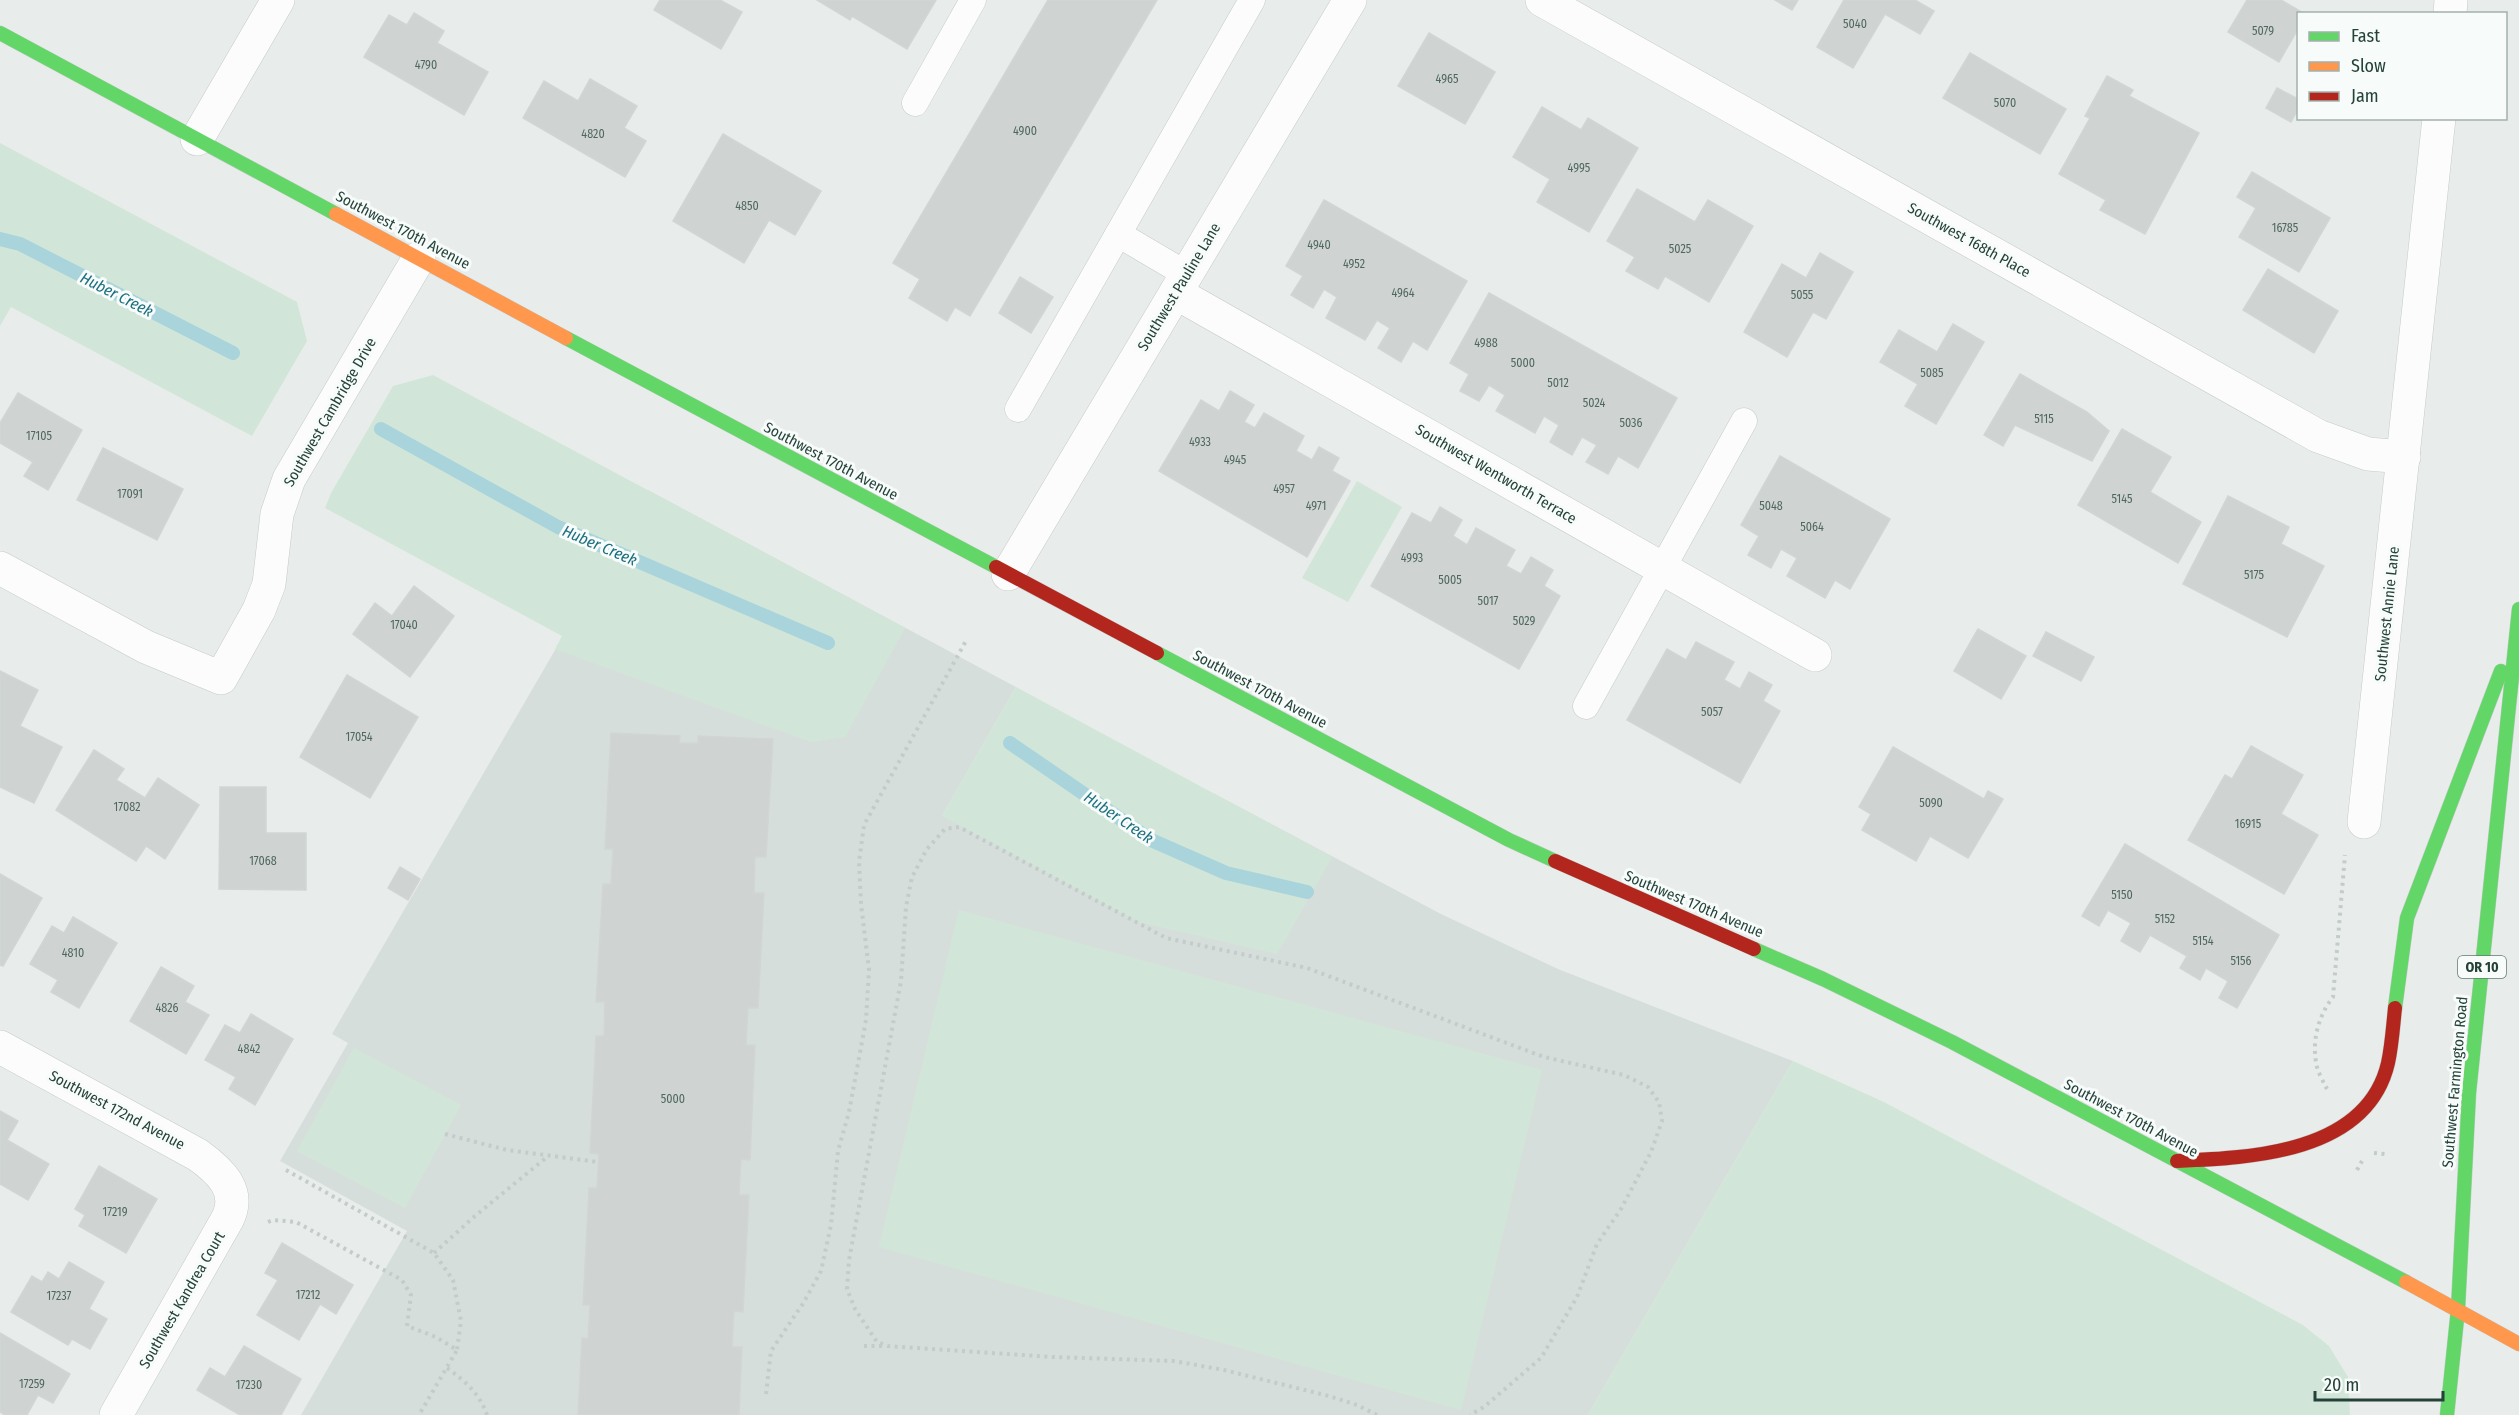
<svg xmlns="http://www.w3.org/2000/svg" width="2519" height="1415" viewBox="0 0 2519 1415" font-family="'Fira Sans Condensed',sans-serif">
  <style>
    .built { fill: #d6dedb }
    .green { fill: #d1e6d8 }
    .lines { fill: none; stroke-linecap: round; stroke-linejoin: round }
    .stream { stroke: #a9d4db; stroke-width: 14 }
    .building { fill: #cfd4d2; stroke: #d1d6d4; stroke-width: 1.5 }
    .lane-casing { stroke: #c5cac8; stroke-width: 27 }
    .street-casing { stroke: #c5cac8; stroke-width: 34 }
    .fast-casing { stroke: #c3cbc8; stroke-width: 15 }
    .slow-casing { stroke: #c3cbc8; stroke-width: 15 }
    .jam-casing { stroke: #c3cbc8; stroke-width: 15 }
    .path { stroke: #c3ccca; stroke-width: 4; stroke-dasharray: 3 4.5; stroke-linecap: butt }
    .lane { stroke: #fcfcfc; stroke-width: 26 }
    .street { stroke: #fcfcfc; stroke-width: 33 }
    .fast { stroke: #63d668; stroke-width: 14 }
    .slow { stroke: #ff974d; stroke-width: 14 }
    .jam { stroke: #b3261e; stroke-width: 14 }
    .labels { text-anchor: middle; stroke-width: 6; stroke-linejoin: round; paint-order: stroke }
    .number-label { font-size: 12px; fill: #506761 }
    .shield { fill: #f7fbf9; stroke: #637a73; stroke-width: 1.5 }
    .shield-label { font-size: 14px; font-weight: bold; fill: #24423a }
    .street-label { font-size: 15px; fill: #24423a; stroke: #f7fbf9 }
    .water-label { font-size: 16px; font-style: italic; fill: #1c6f80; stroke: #f7fbf9 }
  </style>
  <rect width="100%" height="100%" fill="#e8edeb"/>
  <path class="built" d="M648,490l368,197 -74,129 271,-23 228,121 117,55 235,92 -205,354h-1287l106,-184 -127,-70 68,-118 -16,-9z"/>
  <g class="green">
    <path d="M0,143l297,159 10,39 -55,95 -241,-129 -11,19z"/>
    <path d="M433,375l472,253 -60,109 -34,5 -256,-93 7,-13 -237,-128 6,-15 62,-107z"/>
    <path d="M1357,481l45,26 -54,95 -46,-24z"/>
    <path d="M1016,687l316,170 -55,97 -139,-32 -196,-106z"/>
    <path d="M959,910l583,160 -81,340 -582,-163z"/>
    <path d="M354,1048l107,57 -56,103 -108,-57z"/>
    <path d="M1793,1061l91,41 419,223 26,21 19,31 2,38h-762z"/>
  </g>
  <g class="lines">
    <g class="stream">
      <path d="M0,239l20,5 213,109"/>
      <path d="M381,429l177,98 270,116"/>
      <path d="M1010,743l141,97 75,33 81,19"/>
    </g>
  </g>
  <g class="building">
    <path d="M660,0h60l22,12 -21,37 -67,-39z"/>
    <path d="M817,0h119l-29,49 -55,-33 -2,4z"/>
    <path d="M1048,0h109l-187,316 -15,-9 -8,14 -38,-23 11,-19 -27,-16z"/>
    <path d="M1775,0h23l-6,10z"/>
    <path d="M1844,0h71l19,11 -14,23 -35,-20 -32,54 -36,-21z"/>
    <path d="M2247,0h34l24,14h-7v15l-19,33 -51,-30z"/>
    <path d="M414,13l30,18 -7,12 51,29 -24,43 -100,-58 25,-42 18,10z"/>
    <path d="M1429,33l66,39 -30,52 -67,-38z"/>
    <path d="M1970,53l96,56 -26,45 -97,-56z"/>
    <path d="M2107,76l26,14 -4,6 70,37 -54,101 -45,-24 6,-10 -47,-26 31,-56 -5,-2z"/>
    <path d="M590,79l47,27 -13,22 22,13 -21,36 -102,-59 21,-37 34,20z"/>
    <path d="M2277,88l21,11v10l-7,13 -25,-14z"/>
    <path d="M1542,107l39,23 7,-12 50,30 -49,84 -52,-30 13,-23 -37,-22z"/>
    <path d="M723,134l98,57 -26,44 -26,-15 -25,43 -71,-42z"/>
    <path d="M2252,172l78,46 -31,54 -60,-35 17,-29 -19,-11z"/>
    <path d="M1637,189l58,33 13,-22 45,26 -44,76 -44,-26 -7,13 -32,-18 9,-14 -28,-16z"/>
    <path d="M1324,200l143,81 -40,69 -14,-9 -12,21 -23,-14 12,-20 -13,-8 -12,20 -39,-22 11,-21 -13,-8 -11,19 -22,-13 12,-19 -17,-10z"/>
    <path d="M1820,253l33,19 -27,47 -13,-7 -26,45 -43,-25 38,-68 24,14z"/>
    <path d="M2268,269l70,42 -24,42 -71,-43z"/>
    <path d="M1020,277l33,20 -22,36 -32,-20z"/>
    <path d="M1489,293l188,105 -39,70 -20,-12 -10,18 -22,-12 11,-17 -15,-8 -10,18 -22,-13 9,-17 -15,-9 -9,17 -39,-22 9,-16 -16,-10 -10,16 -19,-10 9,-17 -19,-11z"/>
    <path d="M1953,324l31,18 -48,82 -31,-18 13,-22 -38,-22 19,-32 38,22z"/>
    <path d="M2020,374l67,38 22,19 -17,30 -77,-36 -12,21 -19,-11z"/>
    <path d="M1230,391l24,14 -10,17 11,6 9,-15 40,23 -8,15 16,9 7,-13 20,11 -7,13 18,10 -43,76 -148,-86 42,-71 18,11z"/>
    <path d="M18,393l64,37 -34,60 -24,-14 9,-14 -33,-19v-20z"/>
    <path d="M2122,429l49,28 -21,35 51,30 -23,41 -100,-58z"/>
    <path d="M103,448l80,41 -26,51 -80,-40z"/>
    <path d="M1780,456l110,63 -40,70 -15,-9 -10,18 -38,-22 10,-18 -16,-9 -10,19 -23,-13 11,-19 -18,-11z"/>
    <path d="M2228,496l61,31 -8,17 43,22 -37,71 -104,-53z"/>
    <path d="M1440,507l22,13 -9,16 14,9 9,-17 39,22 -9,16 15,8 10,-17 22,13 -9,16 16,10 -41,73 -148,-83 41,-73 19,10z"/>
    <path d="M414,586l40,30 -44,61 -57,-43 22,-31 17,13z"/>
    <path d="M1978,629l48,27 -25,43 -47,-28z"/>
    <path d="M2046,632l48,25 -13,24 -48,-25z"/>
    <path d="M1696,642l38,20 -10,18 16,9 9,-17 23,13 -9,16 17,10 -40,72 -113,-63 40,-71 19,11z"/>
    <path d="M0,671l38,19 -18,36 42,21 -28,56 -34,-16z"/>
    <path d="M347,675l71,42 -48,81 -70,-41z"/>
    <path d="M611,733l69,3 -1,7h19v-7l75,3 -7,118h-11l-1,36h10l-6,115h-10l-2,37h9l-5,115 -9,-1 -2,36h10l-6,117 -9,-1 -2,36h10l-3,68h-161l4,-77 6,1 2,-34h-7l6,-117h8l2,-34 -9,-1 6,-117h8l1,-34h-9l7,-118h8l2,-35h-8z"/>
    <path d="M2251,746l52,29 -22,39 37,21 -34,59 -96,-54 37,-65 7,4z"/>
    <path d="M1893,747l91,52 4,-8 15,8 -35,59 -38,-22 -14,25 -54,-31 9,-16 -12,-7z"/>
    <path d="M94,750l30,19 -8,11 29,18 13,-20 41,27 -34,54 -19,-13 -10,15 -80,-51z"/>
    <path d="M220,787h46v46h40v57l-87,-1z"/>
    <path d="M2125,844l154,91 -42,73 -18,-10 9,-17 -22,-13 -6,12 -20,-12 7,-12 -37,-21 -10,17 -19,-11 10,-18 -23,-13 -9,16 -17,-10z"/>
    <path d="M400,867l20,12 -12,21 -20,-12z"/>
    <path d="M0,874l42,24 -39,68 -3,-1z"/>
    <path d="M73,917l44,26 -38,65 -28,-16 7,-12 -28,-16 22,-38 12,7z"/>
    <path d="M161,967l33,19 -9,16 24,13 -23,39 -56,-33z"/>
    <path d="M251,1014l42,25 -38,66 -26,-16 7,-12 -31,-17 20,-35 15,8z"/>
    <path d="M0,1111l18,10 -11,19 42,24 -21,36 -28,-16z"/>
    <path d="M99,1166l58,33 -31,54 -47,-27 6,-11 -10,-6z"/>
    <path d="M282,1243l71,42 -17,29 -16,-10 -21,36 -42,-25 21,-35 -13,-7z"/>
    <path d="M69,1262l35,20 -15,27 18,10 -17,30 -18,-10 -4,6 -57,-33 21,-36 10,6 6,-10 11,7z"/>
    <path d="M0,1333l70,41 -17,29 -15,-8 -11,20h-22l-5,-3z"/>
    <path d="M244,1346l57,33 -20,36h-41l-43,-25 13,-22 15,9z"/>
  </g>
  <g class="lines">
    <defs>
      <g id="lane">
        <path d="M915,103l58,-103"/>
        <path d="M1118,234l68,40"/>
        <path d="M1018,409l234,-409"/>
        <path d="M1586,706l158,-285"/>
      </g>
      <g id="street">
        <path d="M1542,0l776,436 50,18 36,3"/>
        <path d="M2450,14l1,-14"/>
        <path d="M197,139l81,-139"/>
        <path d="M1176,293l639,362"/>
        <path d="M0,568l146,79 75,31 38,-68 10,-26 8,-70 12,-35 130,-221"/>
        <path d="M1008,574l342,-574"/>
        <path d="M2364,822l75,-704"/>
        <path d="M0,1047l198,108c22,16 43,35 30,63l-112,197"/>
      </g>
      <g id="fast">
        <path d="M0,33l336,181"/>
        <path d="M566,338l430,229"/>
        <path d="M1157,653l352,187 46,21"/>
        <path d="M1754,949l69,30 129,63 454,240"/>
        <path d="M2395,1008l12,-90 94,-247"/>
        <path d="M2447,1415l11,-106 11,-216 50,-484"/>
      </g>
      <g id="slow">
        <path d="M336,214l230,124"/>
        <path d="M2406,1282l113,62"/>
      </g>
      <g id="jam">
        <path d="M996,567l161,86"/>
        <path d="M1555,861l199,88"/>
        <path d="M2177,1161c74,-3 190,-8 211,-98 4,-18 5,-37 7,-55"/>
      </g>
    </defs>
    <use href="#lane" class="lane-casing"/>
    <use href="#street" class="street-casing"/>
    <use href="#fast" class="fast-casing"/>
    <use href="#slow" class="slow-casing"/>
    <use href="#jam" class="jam-casing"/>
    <g class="path">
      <path d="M2327,1089c-4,-8 -10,-18 -11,-27 -4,-23 3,-47 17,-65l12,-142"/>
      <path d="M445,1134l62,16 91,12"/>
      <path d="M2374,1153l11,1"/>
      <path d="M286,1170l148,83 19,27 8,41 -4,29"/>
      <path d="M2357,1170l5,-9"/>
      <path d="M268,1222l5,-2 23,2 106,58 9,15 -4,31 29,11 21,13 -38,65"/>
      <path d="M434,1253l41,-37 72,-59"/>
      <path d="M864,1346h20"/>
      <path d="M447,1368c18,13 33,26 40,47"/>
      <path d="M766,1394l5,-43 33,-49 17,-31 10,-46 7,-74 11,-39 17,-92 3,-50 -8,-66 -2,-42 5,-37 103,-186"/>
      <path d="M1377,1415l-20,-10 -28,-9 -105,-26 -50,-9 -121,-4 -165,-11 -11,-4 -22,-33 -8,-20 2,-29 52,-279 5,-74 6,-30 15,-28 18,-20 14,-2 207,111 141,30 237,89 80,18 24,12 11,15 3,19 -11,31 -30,57 -24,35 -20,53 -36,61 -57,49 -14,8"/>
    </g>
    <use href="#lane" class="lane"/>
    <use href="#street" class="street"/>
    <use href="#fast" class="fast"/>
    <use href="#slow" class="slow"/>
    <use href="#jam" class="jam"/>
  </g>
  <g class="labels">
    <g class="number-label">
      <text x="1855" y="28">5040</text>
      <text x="2263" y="35">5079</text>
      <text x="426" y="69">4790</text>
      <text x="1447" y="83">4965</text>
      <text x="2005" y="107">5070</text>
      <text x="1025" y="135">4900</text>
      <text x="593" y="138">4820</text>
      <text x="1579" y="172">4995</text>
      <text x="747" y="210">4850</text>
      <text x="2285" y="232">16785</text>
      <text x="1319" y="249">4940</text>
      <text x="1680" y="253">5025</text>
      <text x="1354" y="268">4952</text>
      <text x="1403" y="297">4964</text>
      <text x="1802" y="299">5055</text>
      <text x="1486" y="347">4988</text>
      <text x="1523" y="367">5000</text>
      <text x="1932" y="377">5085</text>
      <text x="1558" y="387">5012</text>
      <text x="1594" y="407">5024</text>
      <text x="2044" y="423">5115</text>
      <text x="1631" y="427">5036</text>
      <text x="39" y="440">17105</text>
      <text x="1200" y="446">4933</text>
      <text x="1235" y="464">4945</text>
      <text x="1284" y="493">4957</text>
      <text x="130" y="498">17091</text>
      <text x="2122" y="503">5145</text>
      <text x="1316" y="510">4971</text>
      <text x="1771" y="510">5048</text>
      <text x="1812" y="531">5064</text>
      <text x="1412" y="562">4993</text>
      <text x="2254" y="579">5175</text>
      <text x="1450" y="584">5005</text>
      <text x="1488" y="605">5017</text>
      <text x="1524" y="625">5029</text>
      <text x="404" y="629">17040</text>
      <text x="1712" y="716">5057</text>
      <text x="359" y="741">17054</text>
      <text x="1931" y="807">5090</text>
      <text x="127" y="811">17082</text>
      <text x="2248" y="828">16915</text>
      <text x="263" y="865">17068</text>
      <text x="2122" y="899">5150</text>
      <text x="2165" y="923">5152</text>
      <text x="2203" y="945">5154</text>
      <text x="73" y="957">4810</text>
      <text x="2241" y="965">5156</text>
      <text x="167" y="1012">4826</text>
      <text x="249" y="1053">4842</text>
      <text x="673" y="1103">5000</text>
      <text x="115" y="1216">17219</text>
      <text x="308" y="1299">17212</text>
      <text x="59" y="1300">17237</text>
      <text x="32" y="1388">17259</text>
      <text x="249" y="1389">17230</text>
    </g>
    <rect class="shield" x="2458" y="956" width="48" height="22" rx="4.5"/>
    <g class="shield-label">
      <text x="2482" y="972">OR 10</text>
    </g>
    <g class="street-label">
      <text transform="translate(403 230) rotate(28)" y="5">Southwest 170th Avenue</text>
      <text transform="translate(1969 240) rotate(29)" y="5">Southwest 168th Place</text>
      <text transform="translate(1179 287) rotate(-59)" y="5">Southwest Pauline Lane</text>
      <text transform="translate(330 412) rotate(-60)" y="5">Southwest Cambridge Drive</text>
      <text transform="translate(831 461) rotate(28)" y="5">Southwest 170th Avenue</text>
      <text transform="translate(1496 474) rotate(30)" y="5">Southwest Wentworth Terrace</text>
      <text transform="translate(2387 614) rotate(-84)" y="5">Southwest Annie Lane</text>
      <text transform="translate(1260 689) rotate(28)" y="5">Southwest 170th Avenue</text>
      <text transform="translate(1694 904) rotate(23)" y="5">Southwest 170th Avenue</text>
      <text transform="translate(2455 1082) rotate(-85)" y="5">Southwest Farmington Road</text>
      <text transform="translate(117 1110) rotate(28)" y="5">Southwest 172nd Avenue</text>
      <text transform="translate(2131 1118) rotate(28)" y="5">Southwest 170th Avenue</text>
      <text transform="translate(182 1300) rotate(-60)" y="5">Southwest Kandrea Court</text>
    </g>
    <g class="water-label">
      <text transform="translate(117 294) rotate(27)" y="6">Huber Creek</text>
      <text transform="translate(600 545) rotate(23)" y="6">Huber Creek</text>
      <text transform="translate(1119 817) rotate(34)" y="6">Huber Creek</text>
    </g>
  </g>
  <rect x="2297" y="12" width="210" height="108" fill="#f7fbf9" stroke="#a3b1ad" stroke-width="1.5"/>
  <rect x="2309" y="32" width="30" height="9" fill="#63d668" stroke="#a3b1ad" stroke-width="1.5"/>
  <text x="2351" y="42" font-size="18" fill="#24423a">Fast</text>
  <rect x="2309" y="62" width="30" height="9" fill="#ff974d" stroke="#a3b1ad" stroke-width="1.5"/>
  <text x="2351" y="72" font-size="18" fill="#24423a">Slow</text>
  <rect x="2309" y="92" width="30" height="9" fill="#b3261e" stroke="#a3b1ad" stroke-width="1.5"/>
  <text x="2351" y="102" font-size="18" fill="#24423a">Jam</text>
  <path d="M2315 1391v9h128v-9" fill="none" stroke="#24423a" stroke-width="3"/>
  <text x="2324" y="1391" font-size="18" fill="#24423a" stroke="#f7fbf9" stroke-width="4.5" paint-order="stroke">20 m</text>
</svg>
